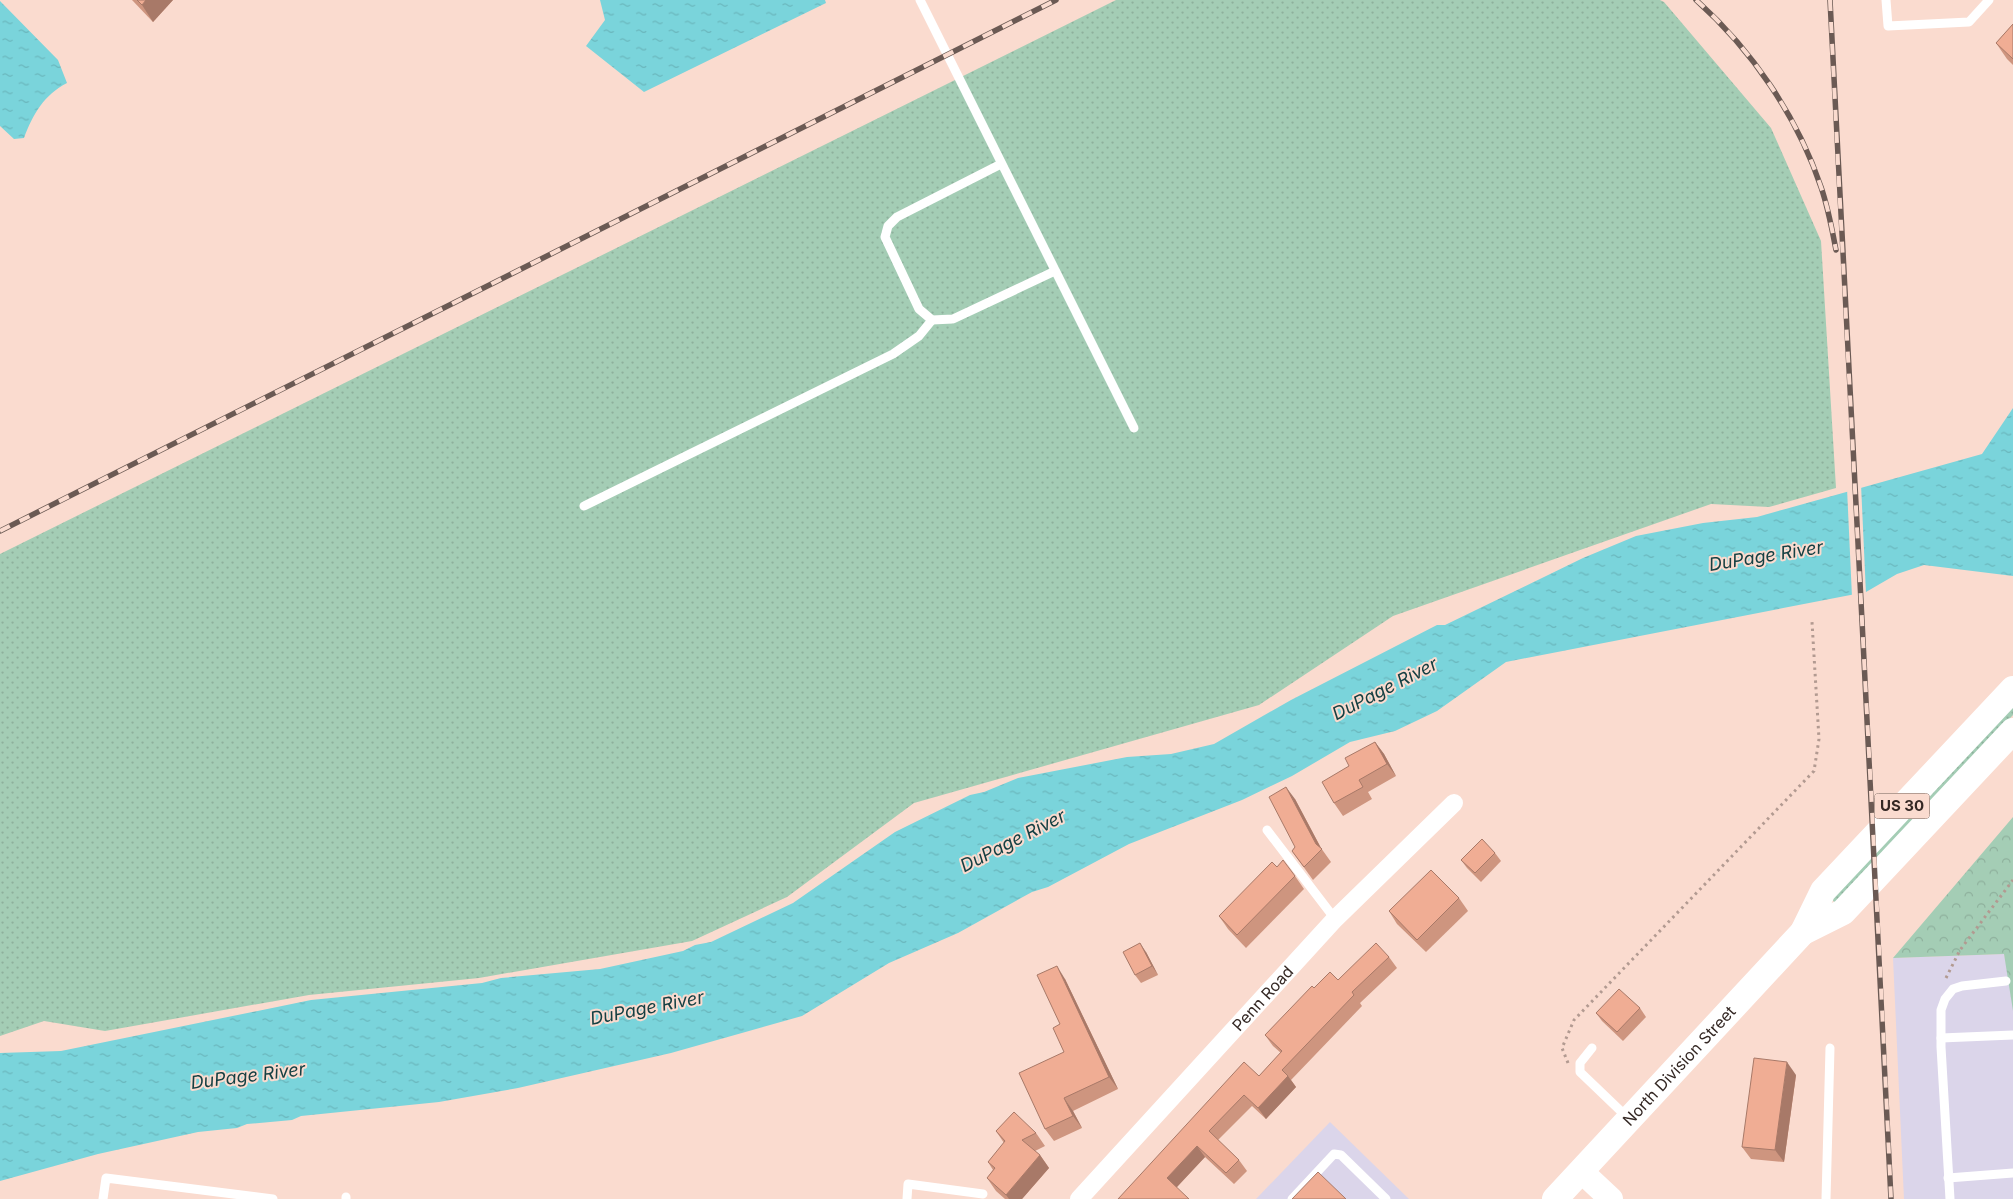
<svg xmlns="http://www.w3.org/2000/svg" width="2013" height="1199" viewBox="0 0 2013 1199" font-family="Inter,sans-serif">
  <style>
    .commercial { fill: #dbd5ea }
    .grass { fill: url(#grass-dots) }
    .park { fill: url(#park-crowns) }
    .water { fill: url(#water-ripples) }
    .pier { fill: #fadbcf }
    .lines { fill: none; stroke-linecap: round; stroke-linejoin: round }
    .path { stroke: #b29a91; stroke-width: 3; stroke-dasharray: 2.5 4; stroke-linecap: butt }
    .lane { stroke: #fff; stroke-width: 9 }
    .street { stroke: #fff; stroke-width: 18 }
    .secondary { stroke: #fff; stroke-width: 24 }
    .primary { stroke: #fff; stroke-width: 26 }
    .rail-casing { stroke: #6b5a54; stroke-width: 5.5 }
    .rail { stroke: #fadbcf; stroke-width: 4; stroke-dasharray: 11; stroke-linecap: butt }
    .wall { fill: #ce957f }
    .shaded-wall { fill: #a87968 }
    .building { fill: #f0ad94; stroke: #a87968 }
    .labels { text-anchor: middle; stroke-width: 4; stroke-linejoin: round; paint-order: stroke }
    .shield { fill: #fadbcf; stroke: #6f5e57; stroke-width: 1 }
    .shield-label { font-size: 15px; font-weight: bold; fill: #342824 }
    .street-label { font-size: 16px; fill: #342824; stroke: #fadbcf }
    .water-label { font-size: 18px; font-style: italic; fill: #154043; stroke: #fadbcf }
  </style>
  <defs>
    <pattern id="grass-dots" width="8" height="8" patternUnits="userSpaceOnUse" patternTransform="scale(1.25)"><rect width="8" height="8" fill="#a4cdb5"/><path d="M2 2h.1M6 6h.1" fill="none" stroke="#8eb09c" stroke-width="1.8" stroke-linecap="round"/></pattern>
    <pattern id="park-crowns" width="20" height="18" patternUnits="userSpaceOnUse" patternTransform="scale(1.25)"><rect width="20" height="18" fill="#a4cdb5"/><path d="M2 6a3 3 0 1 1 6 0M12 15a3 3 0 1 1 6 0" fill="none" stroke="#8eb09c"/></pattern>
    <pattern id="water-ripples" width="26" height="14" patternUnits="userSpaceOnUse" patternTransform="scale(1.25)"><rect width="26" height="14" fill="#7ad4db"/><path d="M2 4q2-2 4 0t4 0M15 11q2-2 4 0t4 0" fill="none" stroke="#6ab6bc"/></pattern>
  </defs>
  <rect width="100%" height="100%" fill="#fadbcf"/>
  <g class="commercial">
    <path d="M2004,954l9,41v204h-109l-11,-241z"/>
    <path d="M1330,1122l79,77h-153z"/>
  </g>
  <g class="grass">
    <path d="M1116,0h544l4,2 107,126 50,113 15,247 -67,19 -58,-3 -318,112 -134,89 -345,98 -127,94 -95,44 -213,37 -170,17 -204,36 -61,-10 -44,15v-482z"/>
    <path d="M2013,705v10l-178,188 -4,-5z"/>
  </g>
  <path class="park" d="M2013,817v194l-9,-57 -111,4z"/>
  <g class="water">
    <path d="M600,0h225l1,3 -182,89 -58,-46 19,-26z"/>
    <path d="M0,1l58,59 9,23c-23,12 -34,31 -43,55l-10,1 -14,-13z"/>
    <path d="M2013,408v168l-89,-11 -27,9 -31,18 -360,70 -69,49 -42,20 -45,11 -58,34 -50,24 -113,44 -81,43 -16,5 -74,41 -69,30 -87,53 -131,37 -153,35 -79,14 -138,14 -9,4 -45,4 -10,4 -39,4 -100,22 -98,27v-128l61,-2 250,-51 171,-17 19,-5 99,-9 83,-18 12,-6 16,-3 82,-39 102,-71 75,-37 14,-3 34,-14 109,-21 44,-3 43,-10 77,-44 146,-75h8l138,-67 53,-22 67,-13 54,-6 225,-63z"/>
  </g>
  <path class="pier" d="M1861,484l5,110 -14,3 -5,-109z"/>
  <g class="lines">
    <g class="path">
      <path d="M1946,978l14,-28 53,-70"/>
      <path d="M1568,1063l-6,-15 12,-28 240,-249 5,-32 -7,-117"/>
    </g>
    <g class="lane">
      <path d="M920,0l214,428"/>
      <path d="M1886,0l2,26 81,-4 20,-22"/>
      <path d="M1001,164l-104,53 -9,9 -3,11 34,72 13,11 21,-1 102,-48"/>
      <path d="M584,506l309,-152 26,-18 13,-16"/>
      <path d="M1267,830l68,89"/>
      <path d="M1941,1038l72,-3"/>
      <path d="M1592,1048l-12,15v9l48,46"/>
      <path d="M1948,1178l65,-5"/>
      <path d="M103,1199l3,-21 167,21"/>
      <path d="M346,1199v-2"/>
      <path d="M907,1199l1,-15 75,10"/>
      <path d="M1292,1199l42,-45 7,1 45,44"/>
      <path d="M1826,1199l4,-151"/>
      <path d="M1950,1199l-9,-152v-37l4,-11 8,-10 9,-3 44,-5"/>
    </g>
    <path class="street" id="s1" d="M1079,1199l256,-280 119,-116"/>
    <path class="secondary" d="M1581,1171l30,28"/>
    <g class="primary">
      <path d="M1803,932l40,-20 170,-181"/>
      <path id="s2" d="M1555,1199l248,-267 20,-41 190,-202"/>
    </g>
    <defs>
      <g id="rail">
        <path d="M1696,0c56,50 101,116 125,187 7,20 11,42 15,63"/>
        <path d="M1830,0c19,400 43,799 61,1199"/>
        <path d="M0,531l1056,-531"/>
      </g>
    </defs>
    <use href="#rail" class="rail-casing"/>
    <use href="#rail" class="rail"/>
  </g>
  <g class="wall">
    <path d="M132,0h41l-20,22z"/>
    <path d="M2013,24v41l-6,-6 -11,-16z"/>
    <path d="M1375,742l9,12 12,22 -28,16 4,7 -29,17 -9,-13 15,-37z"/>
    <path d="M1295,799l26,49 10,14 -18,18 -21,-29 3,-4z"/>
    <path d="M1495,853l6,8 -20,21 -14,-14 -6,-8z"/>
    <path d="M1277,867l18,9 9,13 -58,59 -18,-19 -9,-13z"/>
    <path d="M1459,898l9,13 -42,41 -29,-28 -8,-13z"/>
    <path d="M1146,952l12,23 -17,8 -6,-8z"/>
    <path d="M1389,957l8,11 -37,35 2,3 -71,74 5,7 -30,32 -14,-13 -34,34 21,20 8,11 -13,13 -29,-27 -28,30 -59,12 141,-123 22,-23 -8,-7 -8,-11 49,-47 24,-8z"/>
    <path d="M1065,979l53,110 -45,22 9,17 -28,13 -9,-12 19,-77z"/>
    <path d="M1640,1008l6,9 -23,24 -21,-20 -6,-8z"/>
    <path d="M1796,1075l-12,87 -33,-3 -9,-12z"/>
    <path d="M996,1131l40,2 9,13 -10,5 5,4 9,13 -27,31h-17l-9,-8 -9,-13 6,-8 -5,-8 16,-19z"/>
  </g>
  <g class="shaded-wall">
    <path d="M146,0h27l-20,22 -11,-17z"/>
    <path d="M1375,742l9,12 12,22 -9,-12z"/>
    <path d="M1286,787l9,12 27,51 -6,-6z"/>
    <path d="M1140,943l6,9 12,23 -6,-9z"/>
    <path d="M1057,966l8,13 53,110 -9,-12z"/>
    <path d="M1787,1062l9,13 -12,87 -9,-12z"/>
    <path d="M1288,1076l8,11 -30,32 -8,-11z"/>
    <path d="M1064,1098l9,13 9,17 -9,-12z"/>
    <path d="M1197,1146l8,11 -30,32 -8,-11z"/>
    <path d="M1040,1155l9,13 -27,31h-13l-3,-4z"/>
  </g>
  <g class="building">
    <path d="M137,0h9l-4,5z"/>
    <path d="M2013,24v35l-17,-16z"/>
    <path d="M1375,742l12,22 -28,16 4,7 -29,16 -12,-21 27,-16 -4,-8z"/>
    <path d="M1286,787l30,57 6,5 -18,18 -12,-16 3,-4 -26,-50z"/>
    <path d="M1482,839l13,14 -20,20 -14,-13z"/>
    <path d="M1283,860l12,16 -58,59 -18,-19 53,-54 5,5z"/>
    <path d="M1431,870l28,28 -42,42 -28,-29z"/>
    <path d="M1140,943l12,23 -17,9 -12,-23z"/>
    <path d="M1376,943l13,14 -37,35 2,3 -72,75 6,6 -30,32 -14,-13 -35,36 30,29 -13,13 -29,-27 -30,32 22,21h-71l126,-137 15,14 23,-25 -17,-16 47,-49 2,2 16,-16 8,8z"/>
    <path d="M1057,966l52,111 -45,21 9,18 -28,13 -26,-56 45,-21 -11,-24 7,-4 -23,-49z"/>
    <path d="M1619,989l21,19 -23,24 -21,-19z"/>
    <path d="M1754,1058l33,4 -12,88 -33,-3z"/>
    <path d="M1014,1112l22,21 -14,7 18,15 -34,40 -19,-17 8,-10 -7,-6 17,-21 -9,-10z"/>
    <path d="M1318,1172l28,27h-54z"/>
  </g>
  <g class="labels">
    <rect class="shield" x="1874.5" y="793.5" width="55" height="25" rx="4"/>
    <g class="shield-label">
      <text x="1902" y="811">US 30</text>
    </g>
    <g class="street-label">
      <text dy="6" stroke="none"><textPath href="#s1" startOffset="272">Penn Road</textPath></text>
      <text dy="6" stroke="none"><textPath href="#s2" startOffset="182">North Division Street</textPath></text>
    </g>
    <g class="water-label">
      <text transform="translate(1766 556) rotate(-9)" y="6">DuPage River</text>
      <text transform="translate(1385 689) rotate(-27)" y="6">DuPage River</text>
      <text transform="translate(1013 841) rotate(-27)" y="6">DuPage River</text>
      <text transform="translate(647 1008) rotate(-11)" y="6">DuPage River</text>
      <text transform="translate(248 1076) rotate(-7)" y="6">DuPage River</text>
    </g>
  </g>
</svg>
